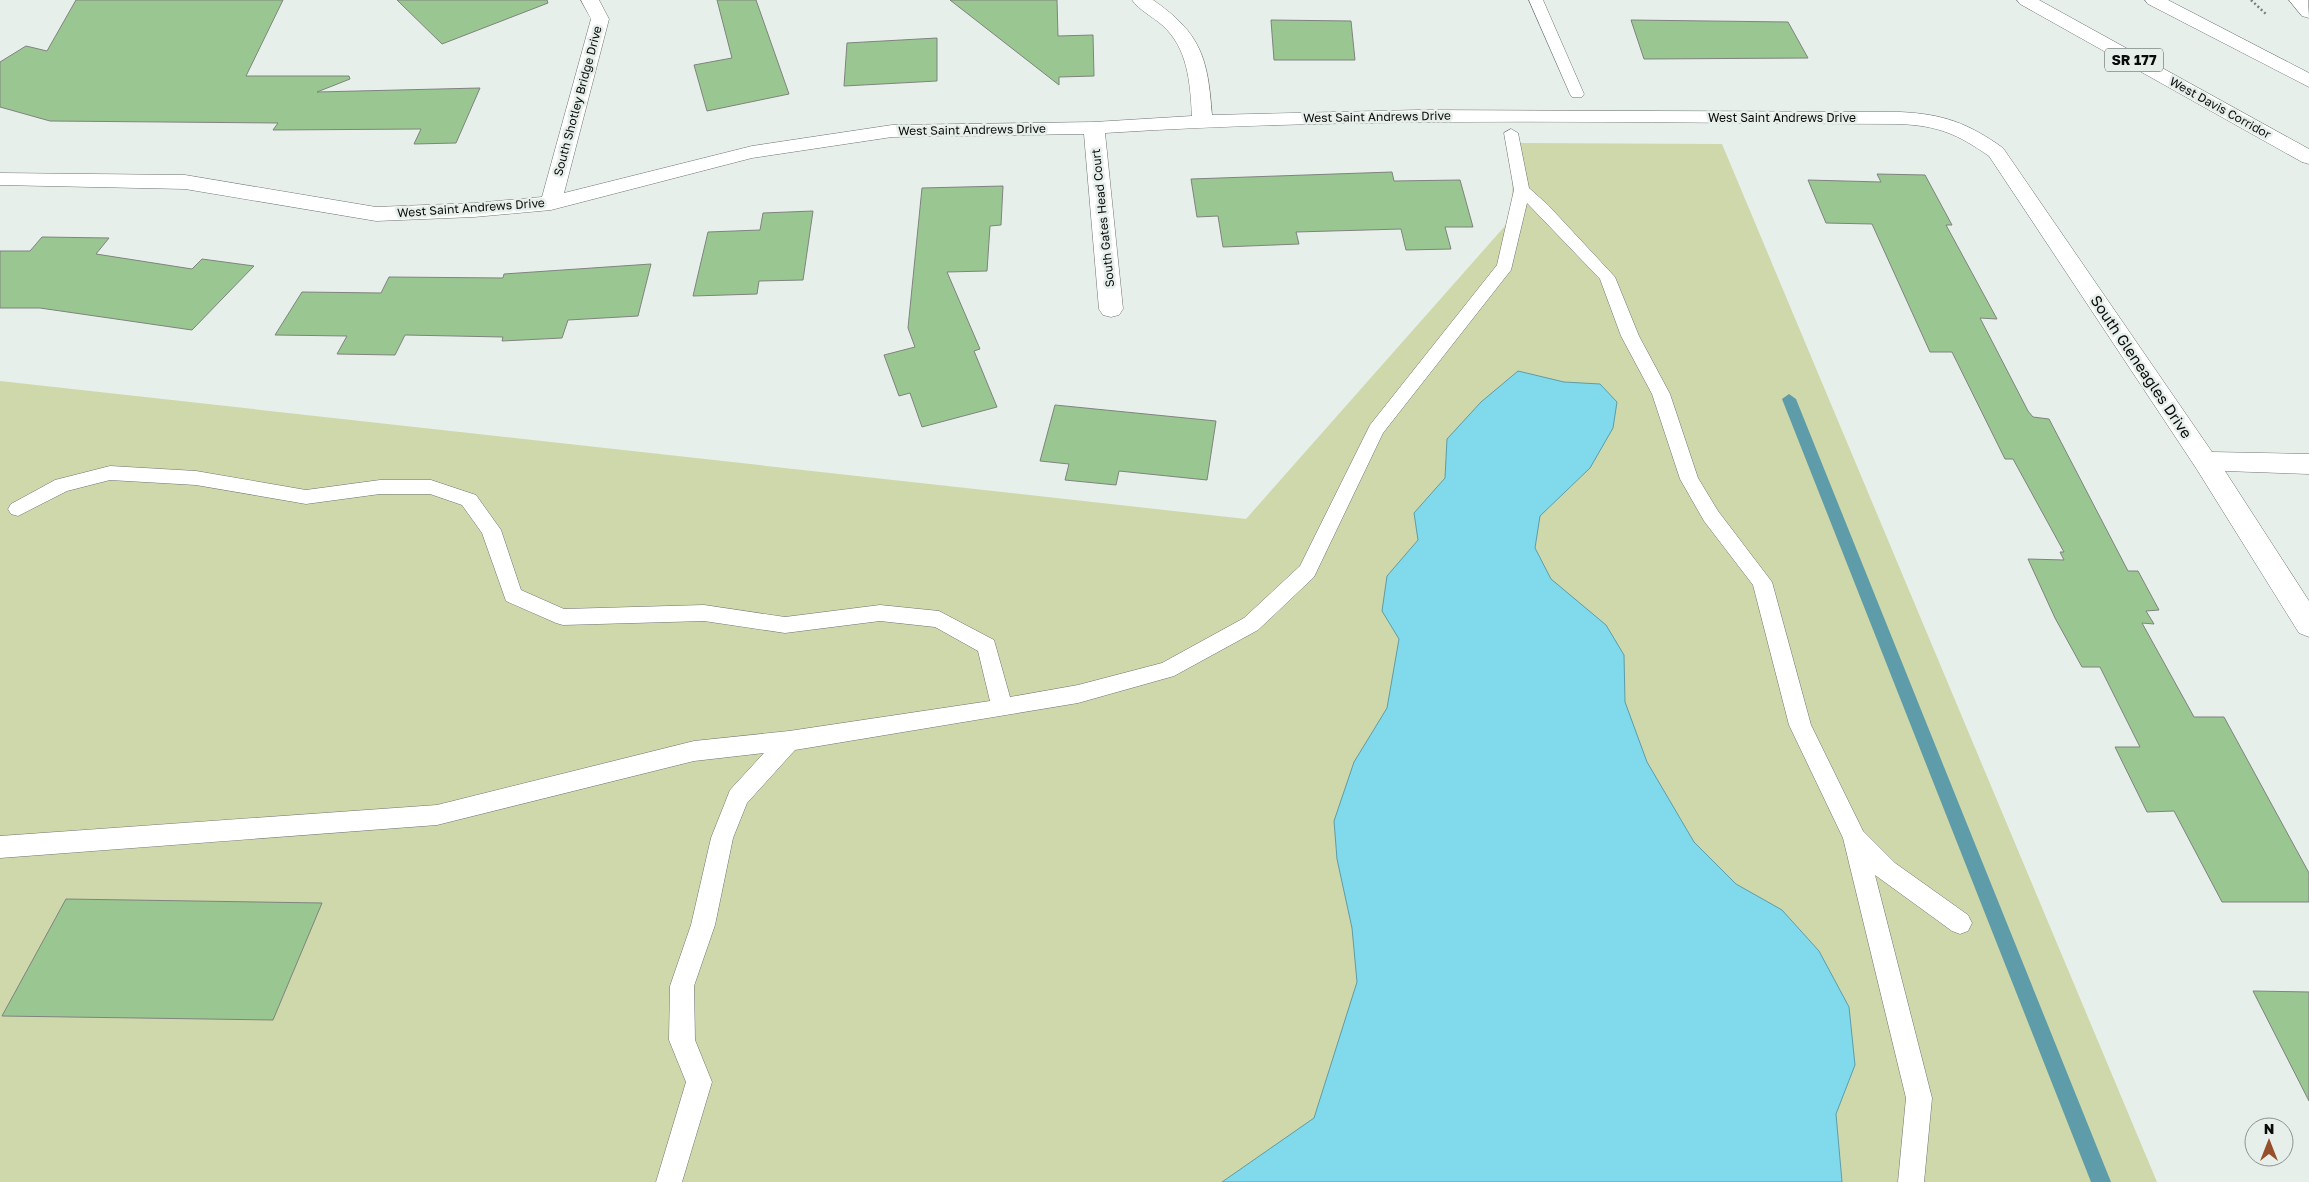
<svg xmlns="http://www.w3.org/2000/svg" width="2309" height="1182" viewBox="0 0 2309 1182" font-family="'Golos Text',sans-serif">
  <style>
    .green { fill: #cfd8ab }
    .water { fill: #80daeb; stroke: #5d9ca8 }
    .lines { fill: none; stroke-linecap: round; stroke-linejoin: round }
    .stream { fill: #5d9ca8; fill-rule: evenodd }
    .building { fill: #9ac791; stroke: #7f837e }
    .service-casing { stroke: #6d7471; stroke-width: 1 }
    .minor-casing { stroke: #6d7471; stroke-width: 1 }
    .secondary-casing { stroke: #6d7471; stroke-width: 1 }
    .motorway-casing { stroke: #6d7471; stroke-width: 1 }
    .path { stroke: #797e7c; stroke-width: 2.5; stroke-dasharray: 2 2.5; stroke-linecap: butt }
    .service { fill: #fff; fill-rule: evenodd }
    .minor { fill: #fff; fill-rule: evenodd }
    .secondary { fill: #fff; fill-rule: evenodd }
    .motorway { fill: #fff; fill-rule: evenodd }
    .labels { text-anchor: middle; stroke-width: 5; stroke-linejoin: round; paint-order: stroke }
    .far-street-label { font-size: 12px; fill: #0a0c0b; stroke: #e7efeb }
    .shield { fill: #e7efeb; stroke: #4c504e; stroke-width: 1 }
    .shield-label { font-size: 14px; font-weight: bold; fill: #0a0c0b }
    .street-label { font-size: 15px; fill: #0a0c0b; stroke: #e7efeb }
  </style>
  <rect width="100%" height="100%" fill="#e7efeb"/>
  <path class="green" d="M1513,143l209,1 435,1038h-2157v-801l1246,138 266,-301z"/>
  <path class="water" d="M1518,371l46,11 36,2 17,18 -4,26 -23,40 -50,48 -5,32 16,31 55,46 18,30 1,47 22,60 47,80 42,42 46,26 37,41 30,56 6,58 -19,49 6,68h-620l92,-64 43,-136 -5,-54 -15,-69 -3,-38 20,-59 33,-54 12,-69 -17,-28 5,-35 31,-36 -4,-27 31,-35 2,-39 34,-37z"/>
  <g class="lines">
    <path class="stream" d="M1789,394l7,5 315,783h-20l-309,-783z"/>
  </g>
  <g class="building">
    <path d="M76,0h207l-37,76h103l1,3 -33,13 163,-4 -24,55 -42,1 7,-15 -148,1 5,-7 -228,-2 -50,-14v-45l26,-16 21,5z"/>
    <path d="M397,0h150l1,3 -106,41z"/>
    <path d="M717,0h39l33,94 -82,17 -13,-46 38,-7z"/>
    <path d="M950,0h107l1,36 35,-1 1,41 -35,1v8z"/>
    <path d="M1271,20l80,1 4,39h-81z"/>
    <path d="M1631,20l157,2 20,36 -164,1z"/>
    <path d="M937,38v43l-93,5 3,-43z"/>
    <path d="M1392,172l2,9 66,-1 13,47h-28l6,22 -45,1 -5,-21 -105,3 3,12 -76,3 -5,-31 -21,1 -6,-38z"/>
    <path d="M1877,174l48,1 27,50h-6l51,94 -17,-1 48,93 5,6 16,2 79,152h10l21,39 -13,1 8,13 -12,-1 52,94h30l85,156v29h-87l-48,-91 -27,1 -32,-65h25l-40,-80h-18l-27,-49 -27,-59 36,1 -4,-8h4l-51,-93h-8l-53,-107h-22l-58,-128 -46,-1 -18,-43 73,2z"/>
    <path d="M1003,186l-2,39 -11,1 -3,45 -40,1 33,77 -6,2 23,56 -75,20 -12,-34 -11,3 -15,-41 31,-8 -7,-19 14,-140z"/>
    <path d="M813,211l-10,69 -44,1 -2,13 -64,2 15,-64 52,-2 3,-17z"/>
    <path d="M42,237l67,1 -13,16 96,15 10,-10 52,7 -62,64 -152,-22h-40v-57h30z"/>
    <path d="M651,264l-13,52 -70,4 -6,18 -60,3 1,-4 -98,-2 -10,20 -58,-1 10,-18 -72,-1 27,-43 79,1 8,-16 114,1 1,-4z"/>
    <path d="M1055,405l161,16 -9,59 -88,-9 -3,14 -51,-5 4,-16 -29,-3z"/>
    <path d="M66,899l256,4 -49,117 -271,-4z"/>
    <path d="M2253,991l56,1v109z"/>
  </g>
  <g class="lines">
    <defs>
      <g id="service">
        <path d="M1529,0h14l41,94 -2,3h-10l-2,-3z"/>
        <path d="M1511,129l7,4 11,55 19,17 67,72 24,59 31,58 28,84 20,33 54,71 39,143 52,106 32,32 73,52 4,8 -4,8 -8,3 -8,-3 -77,-56 57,223 -8,84h-26l8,-84 -63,-260 -54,-113 -36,-140 -49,-64 -24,-42 -28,-85 -31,-58 -21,-57 -73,-76 -16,67 -128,163 -69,144 -56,53 -84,46 -96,27 -283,47 -48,53 -14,35 -18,87 -21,61 1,54 17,42 -30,100h-26l30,-100 -17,-42 1,-54 21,-61 20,-87 19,-48 34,-37 -70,8 -257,64 -437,33v-22l437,-31 257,-64 95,-10 201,-30 -12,-50 -43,-24 -55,-6 -95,12 -81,-12 -141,4 -7,-2 -50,-22 -24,-68 -20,-28 -32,-11h-50l-74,10 -110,-19 -86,-5 -43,11 -49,25 -7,-2 -3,-5 3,-5 44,-24 55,-14 86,5 110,19 74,-10h51l45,15 25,35 20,60 43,19 140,-4 81,12 95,-12 59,6 55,29 16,57 68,-12 84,-22 82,-45 56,-52 70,-141 127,-160 17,-75 -10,-57z"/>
      </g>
      <path id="minor" d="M581,0h18l10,19 -45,174 188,-47 140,-21 202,-3 98,-6c-2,-34 -4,-68 -30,-91 -9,-8 -23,-15 -30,-25h21c48,33 55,58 59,115l207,-5 481,2c43,2 68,11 103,36l209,304 97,2v20l-84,-3 84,130v36l-10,-4 -103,-165 -207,-312c-32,-22 -50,-30 -89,-32 -265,-1 -531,-8 -795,9l18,176 -4,6 -8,2 -8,-2 -4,-6 -15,-175 -192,3 -140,21 -201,52 -77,7 -98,4 -191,-32 -185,-4v-12l185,2 191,32 98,-4 68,-6 49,-178z"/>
      <path id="secondary" d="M2289,0h19l1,18 -7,-2z"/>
      <g id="motorway">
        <path d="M2017,0h22l270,149v15l-7,-2 -282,-158z"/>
        <path d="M2145,0h23l141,73v14l-161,-83z"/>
      </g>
    </defs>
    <use href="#service" class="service-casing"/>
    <use href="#minor" class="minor-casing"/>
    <use href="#secondary" class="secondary-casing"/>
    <use href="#motorway" class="motorway-casing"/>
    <path class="path" d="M2251,0l16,15"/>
    <use href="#service" class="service"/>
    <use href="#minor" class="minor"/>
    <use href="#secondary" class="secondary"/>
    <use href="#motorway" class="motorway"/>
  </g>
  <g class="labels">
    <g class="far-street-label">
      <text transform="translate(578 101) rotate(-75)" y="4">South Shotley Bridge Drive</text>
      <text transform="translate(2220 108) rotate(29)" y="4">West Davis Corridor</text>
      <text transform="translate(1377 117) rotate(-1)" y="4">West Saint Andrews Drive</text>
      <text x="1782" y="122">West Saint Andrews Drive</text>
      <text transform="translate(972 130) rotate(-1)" y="4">West Saint Andrews Drive</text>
      <text transform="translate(471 208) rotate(-4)" y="4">West Saint Andrews Drive</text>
      <text transform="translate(1103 218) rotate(-96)" y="4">South Gates Head Court</text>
    </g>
    <rect class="shield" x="2105" y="48.5" width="58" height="23" rx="4"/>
    <g class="shield-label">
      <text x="2134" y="65">SR 177</text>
    </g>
    <g class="street-label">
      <text transform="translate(2141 367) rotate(56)" y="5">South Gleneagles Drive</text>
    </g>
  </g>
  <g transform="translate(2269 1142)"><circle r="24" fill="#e7efeb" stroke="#8f9491"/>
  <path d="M0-4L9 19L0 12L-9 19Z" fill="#964f2a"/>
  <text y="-8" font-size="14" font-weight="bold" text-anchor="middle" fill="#0a0c0b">N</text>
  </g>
</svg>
